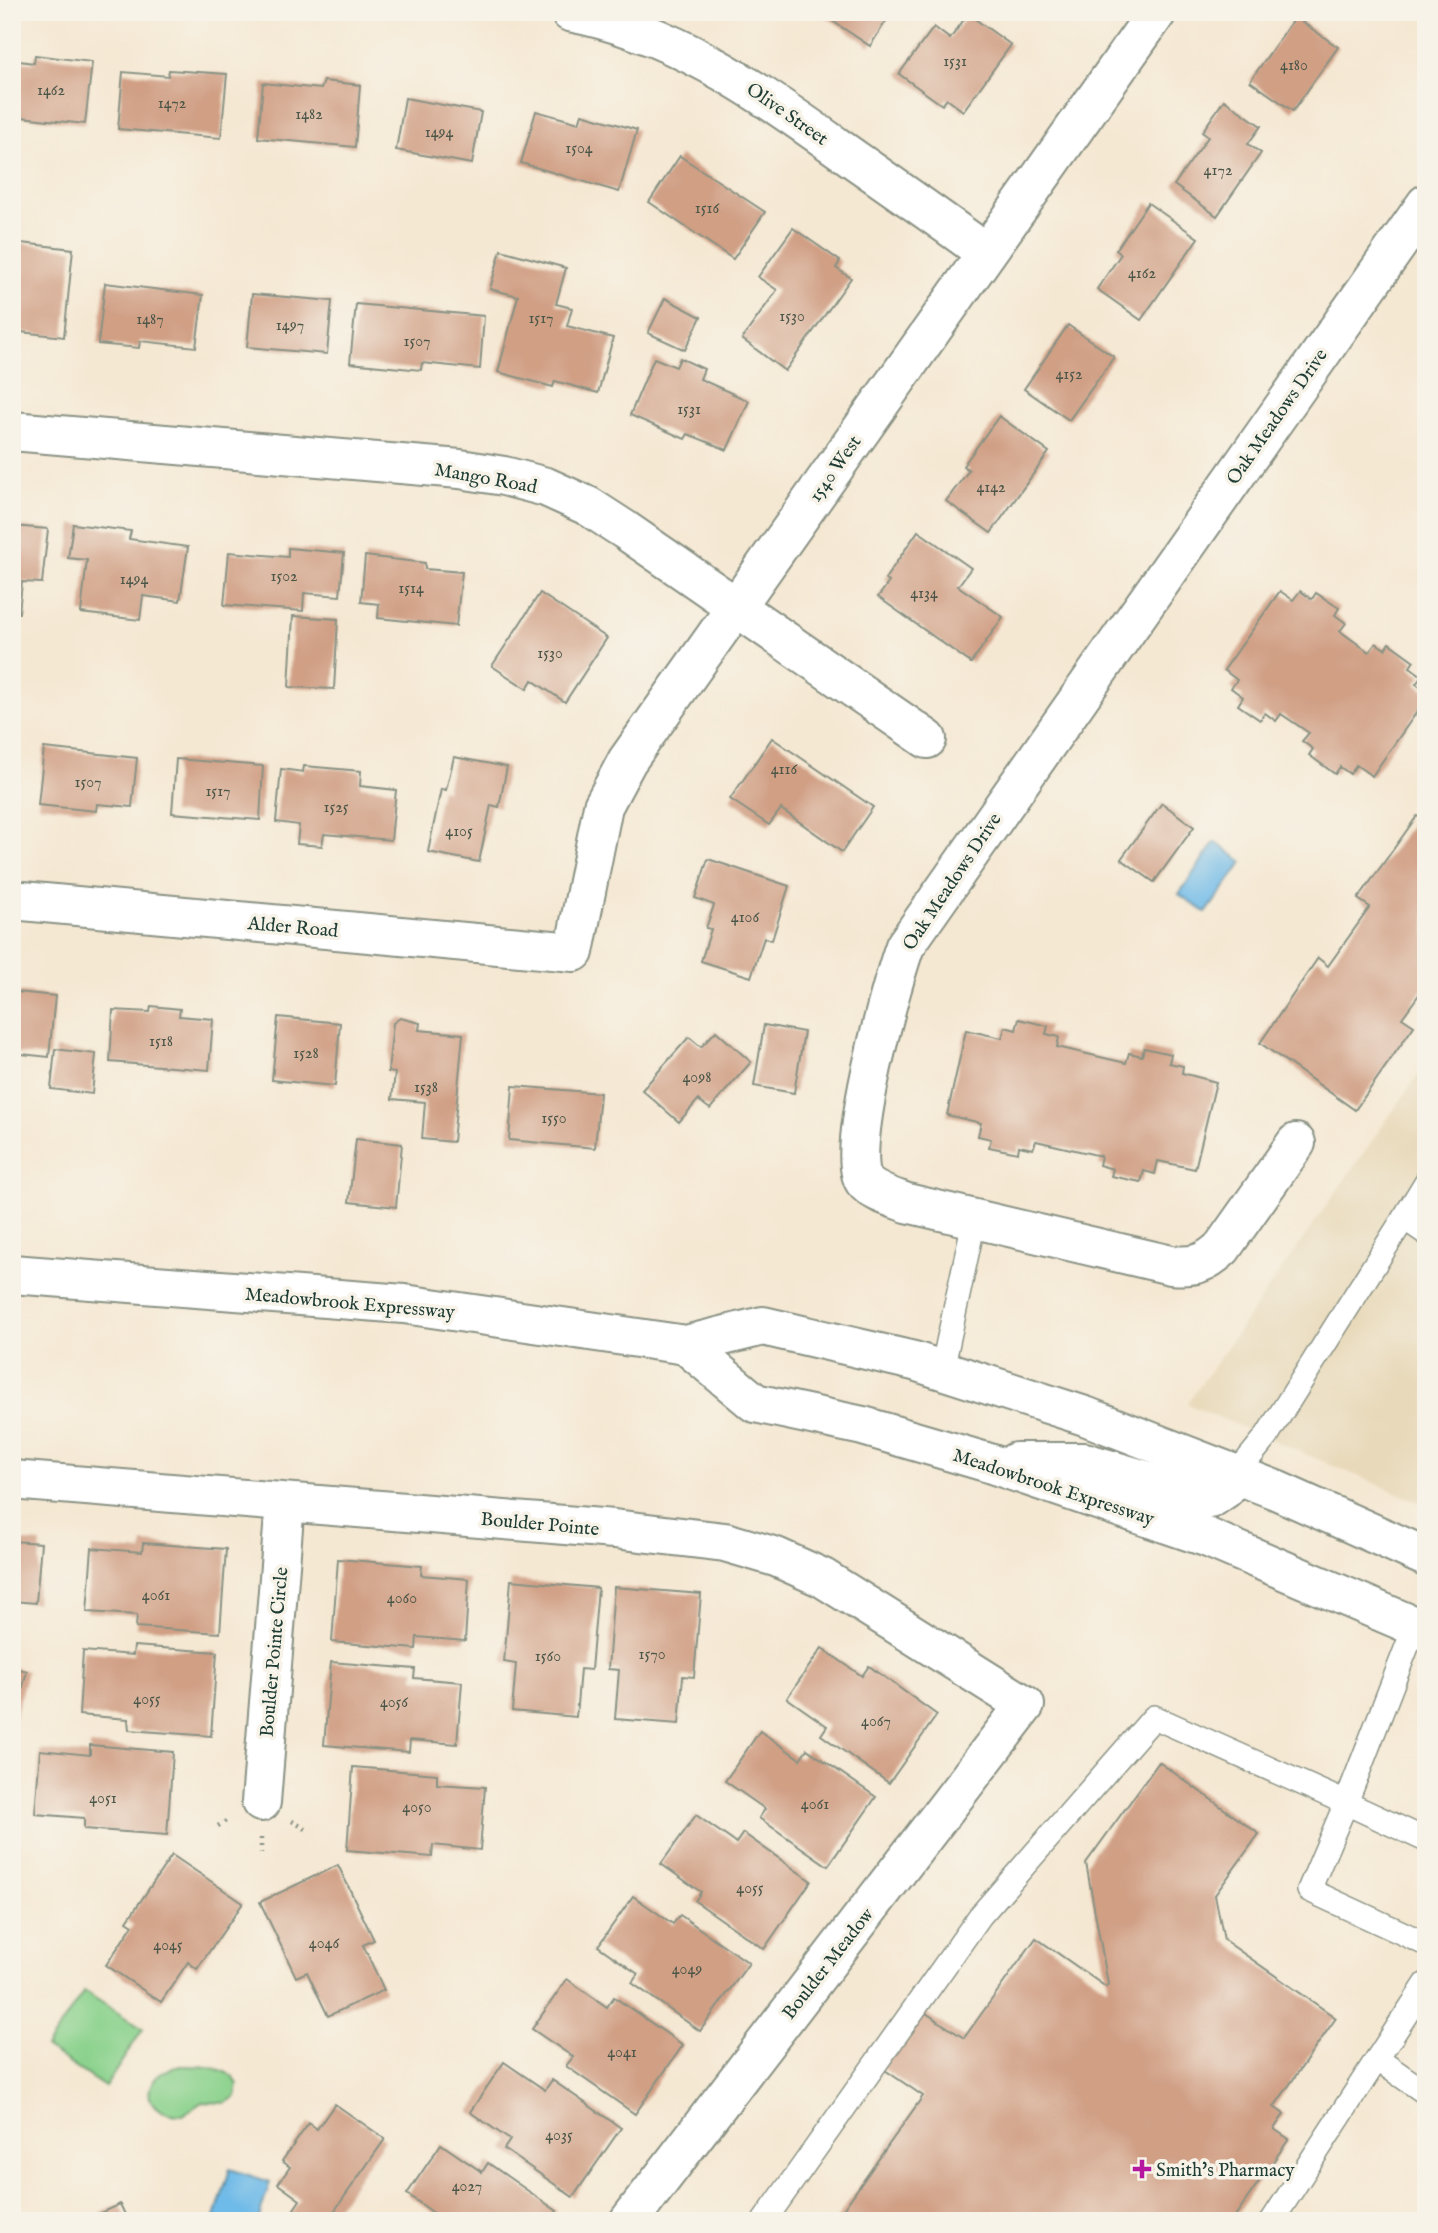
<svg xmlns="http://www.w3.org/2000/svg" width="1438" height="2233" viewBox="0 0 1438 2233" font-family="'IM FELL English',serif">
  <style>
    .built { fill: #e8d9ba }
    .green { fill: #8bd28d; stroke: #558860; stroke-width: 2 }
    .water { fill: #6ebae8; stroke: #467c8e; stroke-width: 2 }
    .building { fill: #d09f84 }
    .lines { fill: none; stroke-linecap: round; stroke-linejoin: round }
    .service-casing { stroke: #8a9284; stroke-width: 26 }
    .minor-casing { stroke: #8a9284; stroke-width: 42 }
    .secondary-casing { stroke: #8a9284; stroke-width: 42 }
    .path { stroke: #8a9284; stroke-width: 4.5; stroke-dasharray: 2 5; stroke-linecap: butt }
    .service { stroke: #fff; stroke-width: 23 }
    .minor { stroke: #fff; stroke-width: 38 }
    .secondary { stroke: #fff; stroke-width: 38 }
    .poi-dot { fill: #b5179e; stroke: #f7f3e8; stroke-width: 2.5 }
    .labels { text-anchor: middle; stroke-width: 7; stroke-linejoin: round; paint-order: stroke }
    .number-label { font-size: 16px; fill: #4b5648 }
    .street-label { font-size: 19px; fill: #1f3d34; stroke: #f7f3e8 }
    .poi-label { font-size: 19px; fill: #1f3d34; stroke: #f7f3e8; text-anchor: start }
  </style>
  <rect width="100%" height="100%" fill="#f7f3e8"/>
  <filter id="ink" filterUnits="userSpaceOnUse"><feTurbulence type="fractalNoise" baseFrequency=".0143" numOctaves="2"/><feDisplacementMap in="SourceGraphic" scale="14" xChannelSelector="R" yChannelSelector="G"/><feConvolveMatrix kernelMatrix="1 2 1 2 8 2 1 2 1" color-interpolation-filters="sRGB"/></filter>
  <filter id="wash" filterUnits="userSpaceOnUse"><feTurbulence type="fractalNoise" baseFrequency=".00686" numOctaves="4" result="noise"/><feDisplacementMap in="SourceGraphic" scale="28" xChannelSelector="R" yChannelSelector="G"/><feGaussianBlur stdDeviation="1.57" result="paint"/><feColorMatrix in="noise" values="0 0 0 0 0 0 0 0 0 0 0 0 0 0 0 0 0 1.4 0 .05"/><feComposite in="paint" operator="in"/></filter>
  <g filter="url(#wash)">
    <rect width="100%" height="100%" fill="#f5e8d3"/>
    <path class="built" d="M1426,1064v441l-239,-101z"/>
    <g class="green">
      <path d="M84,1991l59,38 -38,58 -59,-39z"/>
      <path d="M181,2066c20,0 46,-1 57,18l-2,12 -10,7 -24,-1 -19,13c-45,0 -44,-42 -2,-49z"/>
    </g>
    <g class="water">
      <path d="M1215,842l28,20 -37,51 -27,-19z"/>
      <path d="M230,2169l40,13 -12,39h-44z"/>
    </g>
    <g id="blocks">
      <g class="building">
        <path d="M819,12h73l-22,34z"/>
        <path d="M968,14l43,31 -48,66 -16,-12 -5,6 -43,-31 35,-47 16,12z"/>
        <path d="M1295,17l43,30 -45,64 -43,-30z"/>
        <path d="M35,55l57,7 -7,62 -73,-8v-56l22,3z"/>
        <path d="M169,70l58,4 -6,64 -103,-9 5,-57 45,4z"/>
        <path d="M324,81l36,4 -5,62 -97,-9 5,-55 58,6z"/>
        <path d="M405,98l76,14 -9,52 -76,-14z"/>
        <path d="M1224,100l37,26 -13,18 13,9 -44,63 -43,-31 34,-48 -6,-5z"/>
        <path d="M536,111l43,12 3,-9 55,16 -18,62 -98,-29z"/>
        <path d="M680,156l85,56 -32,47 -84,-57z"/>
        <path d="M1148,203l50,35 -57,82 -44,-31 24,-35 -5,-4z"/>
        <path d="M793,228l47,33 -4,7 15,10 -66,93 -43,-32 35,-49 -19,-13z"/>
        <path d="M21,243l52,6 -9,88 -52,-6v-54h5z"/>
        <path d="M501,250l65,18 -10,36 16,4 -5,18 46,12 -15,55 -43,-12 -2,6 -55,-15 20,-76 -28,-7z"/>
        <path d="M105,283l98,12 -7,52 -56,-6 -1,7 -41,-4z"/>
        <path d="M252,294l80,7 -5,53 -80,-7z"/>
        <path d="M665,298l36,19 -16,33 -37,-17z"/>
        <path d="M356,304l128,12 -4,53 -58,-6 -1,7 -71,-7z"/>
        <path d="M1068,325l46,32 -45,63 -45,-31z"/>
        <path d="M654,358l22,9 4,-9 24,11 -4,10 49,22 -22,49 -39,-16 -3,5 -55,-24z"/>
        <path d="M999,416l50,36 -58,81 -45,-32 23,-31 -6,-4z"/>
        <path d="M73,524l58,7 -2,8 59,8 -8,54 -37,-5 -3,24 -59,-7 6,-53 -19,-2z"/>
        <path d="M12,526l36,3 -6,54 -20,-1 -3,31h-7z"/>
        <path d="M918,531l53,37 -13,18 45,31 -32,46 -93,-66 11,-15 -4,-3z"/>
        <path d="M288,548l56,5 -4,43 -36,-3 -1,18 -79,-6 5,-53 59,5z"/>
        <path d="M365,556l60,7v6l37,3 -6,54 -78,-8 1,-14 -18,-2z"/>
        <path d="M1280,591l13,9 7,-9 12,8 4,-6 23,15 -4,7 11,8 -6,8 29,21 7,-9 9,6 4,-6 25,18 -4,6 12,9 -6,8 10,7v8l-54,77 -16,-11 -6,9 -10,-7 -5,7 -26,-19 4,-6 -11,-8 7,-8 -28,-19 -5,7 -11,-8 -5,7 -22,-15 5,-8 -12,-9 6,-8 -13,-10z"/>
        <path d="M540,593l67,45 -42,64 -33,-22 -5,9 -35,-23z"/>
        <path d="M293,616l45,3 -4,70 -45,-2z"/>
        <path d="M772,738l101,69 -31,45 -61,-43 -12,16 -39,-26z"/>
        <path d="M44,748l93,10 -5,49 -35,-3 -1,7 -58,-6z"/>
        <path d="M454,757l53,10 -8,40 -8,-2 -12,57 -51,-10 13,-63 5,1z"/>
        <path d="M176,759l87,7 -3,54 -88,-7z"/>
        <path d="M304,766l57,5 -1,15 36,4 -5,50 -67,-6 -2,12 -25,-2 2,-19 -23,-3 5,-53 22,3z"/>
        <path d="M1162,803l32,24 -40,55 -33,-23z"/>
        <path d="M1417,816l9,5v164l-24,33 12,8 -59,84 -95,-67 58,-85 10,8 42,-59 -12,-8z"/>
        <path d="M708,859l81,27 -17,54 -8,-2 -13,39 -50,-16 10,-32 -5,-1 8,-23 -19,-7z"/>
        <path d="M17,992l38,4 -6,61 -37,-4v-52h4z"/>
        <path d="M151,1006l29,3 -1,7 34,3 -4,51 -99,-8 3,-52 37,2z"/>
        <path d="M278,1017l62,6 -5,63 -63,-6z"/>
        <path d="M400,1018l20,5 -1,7 44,4 -10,108 -31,-3 3,-37 -33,-3 3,-26 -7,-1 5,-49z"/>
        <path d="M1019,1019l29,7 -2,8 13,3 -2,10 69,16 3,-10 13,3 2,-8 27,6 -2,9 14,3 -1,7 34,9 -21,87 -37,-8 -3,13 -11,-3 -3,11 -30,-6 2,-7 -14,-4 2,-9 -65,-15 -3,8 -14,-3 -1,7 -29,-6 2,-8 -13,-3 3,-13 -34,-8 19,-85 36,8 3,-11 11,3z"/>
        <path d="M764,1025l40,7 -10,61 -40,-7z"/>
        <path d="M716,1031l35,31 -41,47 -12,-9 -19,22 -37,-32 47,-53 12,10z"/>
        <path d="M55,1049l41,5 -4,40 -41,-5z"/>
        <path d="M513,1086l87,7 -5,55 -86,-8z"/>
        <path d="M356,1139l46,5 -6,63 -47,-5z"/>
        <path d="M12,1541l29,2 -5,60 -24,-2z"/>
        <path d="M143,1543l83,6 -6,84 -84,-6 1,-12 -50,-3 5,-64 50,4z"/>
        <path d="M338,1559l84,7 -1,9 48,4 -4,62 -48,-4 -1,12 -84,-7z"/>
        <path d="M511,1580l87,8 -7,82 -11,-1 -4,48 -64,-6 4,-47 -12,-2z"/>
        <path d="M614,1587l87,7 -7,83 -11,-1 -4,48 -64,-5 4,-49 -11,-1z"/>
        <path d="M134,1646l83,6 -6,84 -82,-6 -1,-11 -49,-4 4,-64 50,4z"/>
        <path d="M822,1648l40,28 7,-10 68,49 -48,68 -68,-48 6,-9 -40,-28z"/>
        <path d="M331,1662l84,7 -1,9 48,4 -5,62 -47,-4 -1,12 -85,-7z"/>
        <path d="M12,1667l15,4 -14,53h-1z"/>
        <path d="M760,1731l40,28 7,-10 69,48 -48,69 -69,-48 6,-9 -40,-28z"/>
        <path d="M90,1745l83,7 -6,83 -83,-6v-11l-49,-4 5,-64 50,5z"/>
        <path d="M1159,1762l100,72 -44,61 9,45 112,78 -62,89 10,7 -10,15 15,10 -54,77 7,5h-407l88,-125 -41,-28 39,-58 43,28 72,-100 70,49 2,-3 -22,-121z"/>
        <path d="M353,1767l84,7v10l48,3 -5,63 -47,-5 -1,12 -85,-7z"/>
        <path d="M696,1815l40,28 7,-10 68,48 -47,68 -69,-48 6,-9 -40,-28z"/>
        <path d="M172,1855l71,48 -46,66 -9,-7 -27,40 -55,-37 27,-40 -6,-4z"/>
        <path d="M338,1865l36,75 -11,5 21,45 -56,26 -21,-44 -11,5 -36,-75z"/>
        <path d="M633,1896l40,28 7,-9 69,48 -49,68 -68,-48 6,-9 -40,-28z"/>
        <path d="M567,1979l40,28 7,-10 69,48 -48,69 -69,-48 7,-9 -41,-28z"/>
        <path d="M504,2062l41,28 7,-10 69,48 -48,69 -69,-48 6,-9 -40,-28z"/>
        <path d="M335,2104l50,35 -57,81 -4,-4 -3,5h-35l14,-21 -22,-16 12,-17 -8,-6 27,-38 8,6z"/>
        <path d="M441,2144l41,28 6,-9 69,48 -7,10h-105l-38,-27z"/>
        <path d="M120,2204l8,17h-46z"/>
      </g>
    </g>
  </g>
  <g filter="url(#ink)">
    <use href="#blocks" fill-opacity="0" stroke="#8a9284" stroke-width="2"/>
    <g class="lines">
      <defs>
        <g id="service">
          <path d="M1404,1218l22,-36"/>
          <path d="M942,1370l32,-149"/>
          <path d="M1236,1474l30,-37 138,-219 22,15"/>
          <path d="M1415,1626l-69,177 80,37"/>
          <path d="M1377,2059l49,-75"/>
          <path d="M764,2221l216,-305 174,-199 192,86 -37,87 117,54"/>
          <path d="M1272,2221l105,-162 49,34"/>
        </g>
        <g id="minor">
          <path d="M570,12c101,19 182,75 264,133 51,36 102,71 152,108"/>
          <path d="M12,431l448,38 44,7 42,11 42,19 37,24 302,209"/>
          <path d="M12,900l562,52 29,-146 24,-45 530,-749"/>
          <path d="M1296,1143l-74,105c-17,16 -28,19 -51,17l-264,-62c-13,-5 -34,-10 -43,-22 -20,-28 28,-199 41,-235l521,-742"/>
          <path d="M12,1480l602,49 111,13 51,15 47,21 202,127 -396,516"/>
          <path d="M261,1802l24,-299"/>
        </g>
        <g id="secondary">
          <path d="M12,1274l392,30 282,41 77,-19 151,35 171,55 191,74 150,67"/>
          <path d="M686,1345l69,58 108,23 123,36 220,75 220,94"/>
          <path d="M1016,1462h68l126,37 15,-10 11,-15"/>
        </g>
      </defs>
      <use href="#service" class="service-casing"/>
      <use href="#minor" class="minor-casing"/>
      <use href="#secondary" class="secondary-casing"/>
      <g class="path">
        <path d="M292,1821l14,8"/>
        <path d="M218,1826l11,-7"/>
        <path d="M261,1838v15"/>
      </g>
      <use href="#service" class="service"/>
      <use href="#minor" class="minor"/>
      <use href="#secondary" class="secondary"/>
    </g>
  </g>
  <path class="poi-dot" d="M1138.5 2158.5h7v7h7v7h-7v7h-7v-7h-7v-7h7z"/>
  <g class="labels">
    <g class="number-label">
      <text x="955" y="66">1531</text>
      <text x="1294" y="70">4180</text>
      <text x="51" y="95">1462</text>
      <text x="172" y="108">1472</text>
      <text x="309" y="119">1482</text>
      <text x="439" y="137">1494</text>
      <text x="579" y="153">1504</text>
      <text x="1218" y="175">4172</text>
      <text x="707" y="213">1516</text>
      <text x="1142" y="278">4162</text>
      <text x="792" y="321">1530</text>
      <text x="541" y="323">1517</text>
      <text x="150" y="324">1487</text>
      <text x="290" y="330">1497</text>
      <text x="417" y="346">1507</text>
      <text x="1069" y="379">4152</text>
      <text x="689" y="414">1531</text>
      <text x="991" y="492">4142</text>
      <text x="284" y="581">1502</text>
      <text x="134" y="584">1494</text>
      <text x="411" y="593">1514</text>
      <text x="924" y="598">4134</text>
      <text x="550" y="658">1530</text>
      <text x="784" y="774">4116</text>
      <text x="88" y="787">1507</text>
      <text x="218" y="796">1517</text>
      <text x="336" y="812">1525</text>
      <text x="459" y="836">4105</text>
      <text x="745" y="922">4106</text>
      <text x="161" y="1046">1518</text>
      <text x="306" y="1058">1528</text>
      <text x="697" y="1082">4098</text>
      <text x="426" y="1092">1538</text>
      <text x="554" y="1123">1550</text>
      <text x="156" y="1600">4061</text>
      <text x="402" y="1603">4060</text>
      <text x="652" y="1659">1570</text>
      <text x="548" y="1661">1560</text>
      <text x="147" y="1704">4055</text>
      <text x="394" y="1707">4056</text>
      <text x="876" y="1726">4067</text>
      <text x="103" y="1803">4051</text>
      <text x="815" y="1809">4061</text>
      <text x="417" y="1812">4050</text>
      <text x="750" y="1893">4055</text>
      <text x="324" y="1948">4046</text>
      <text x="168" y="1950">4045</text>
      <text x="687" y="1974">4049</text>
      <text x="622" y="2057">4041</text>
      <text x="559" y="2140">4035</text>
      <text x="467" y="2191">4027</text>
    </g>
    <g class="street-label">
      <text transform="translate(788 113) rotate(35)" y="7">Olive Street</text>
      <text transform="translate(1276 416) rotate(-55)" y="7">Oak Meadows Drive</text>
      <text transform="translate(834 468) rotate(-55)" y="7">1540 West</text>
      <text transform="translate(486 477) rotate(10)" y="7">Mango Road</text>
      <text transform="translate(951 881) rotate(-56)" y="7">Oak Meadows Drive</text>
      <text transform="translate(293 926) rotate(5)" y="7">Alder Road</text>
      <text transform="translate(350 1302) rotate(5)" y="7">Meadowbrook Expressway</text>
      <text transform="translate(1054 1486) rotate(18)" y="7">Meadowbrook Expressway</text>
      <text transform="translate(540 1523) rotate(5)" y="7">Boulder Pointe</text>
      <text transform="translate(273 1652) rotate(-85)" y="7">Boulder Pointe Circle</text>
      <text transform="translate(827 1963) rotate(-52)" y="7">Boulder Meadow</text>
    </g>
    <g class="poi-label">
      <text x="1156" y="2176">Smith's Pharmacy</text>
    </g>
  </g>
  <rect width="1438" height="2233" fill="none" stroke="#f7f3e8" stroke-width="42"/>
</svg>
